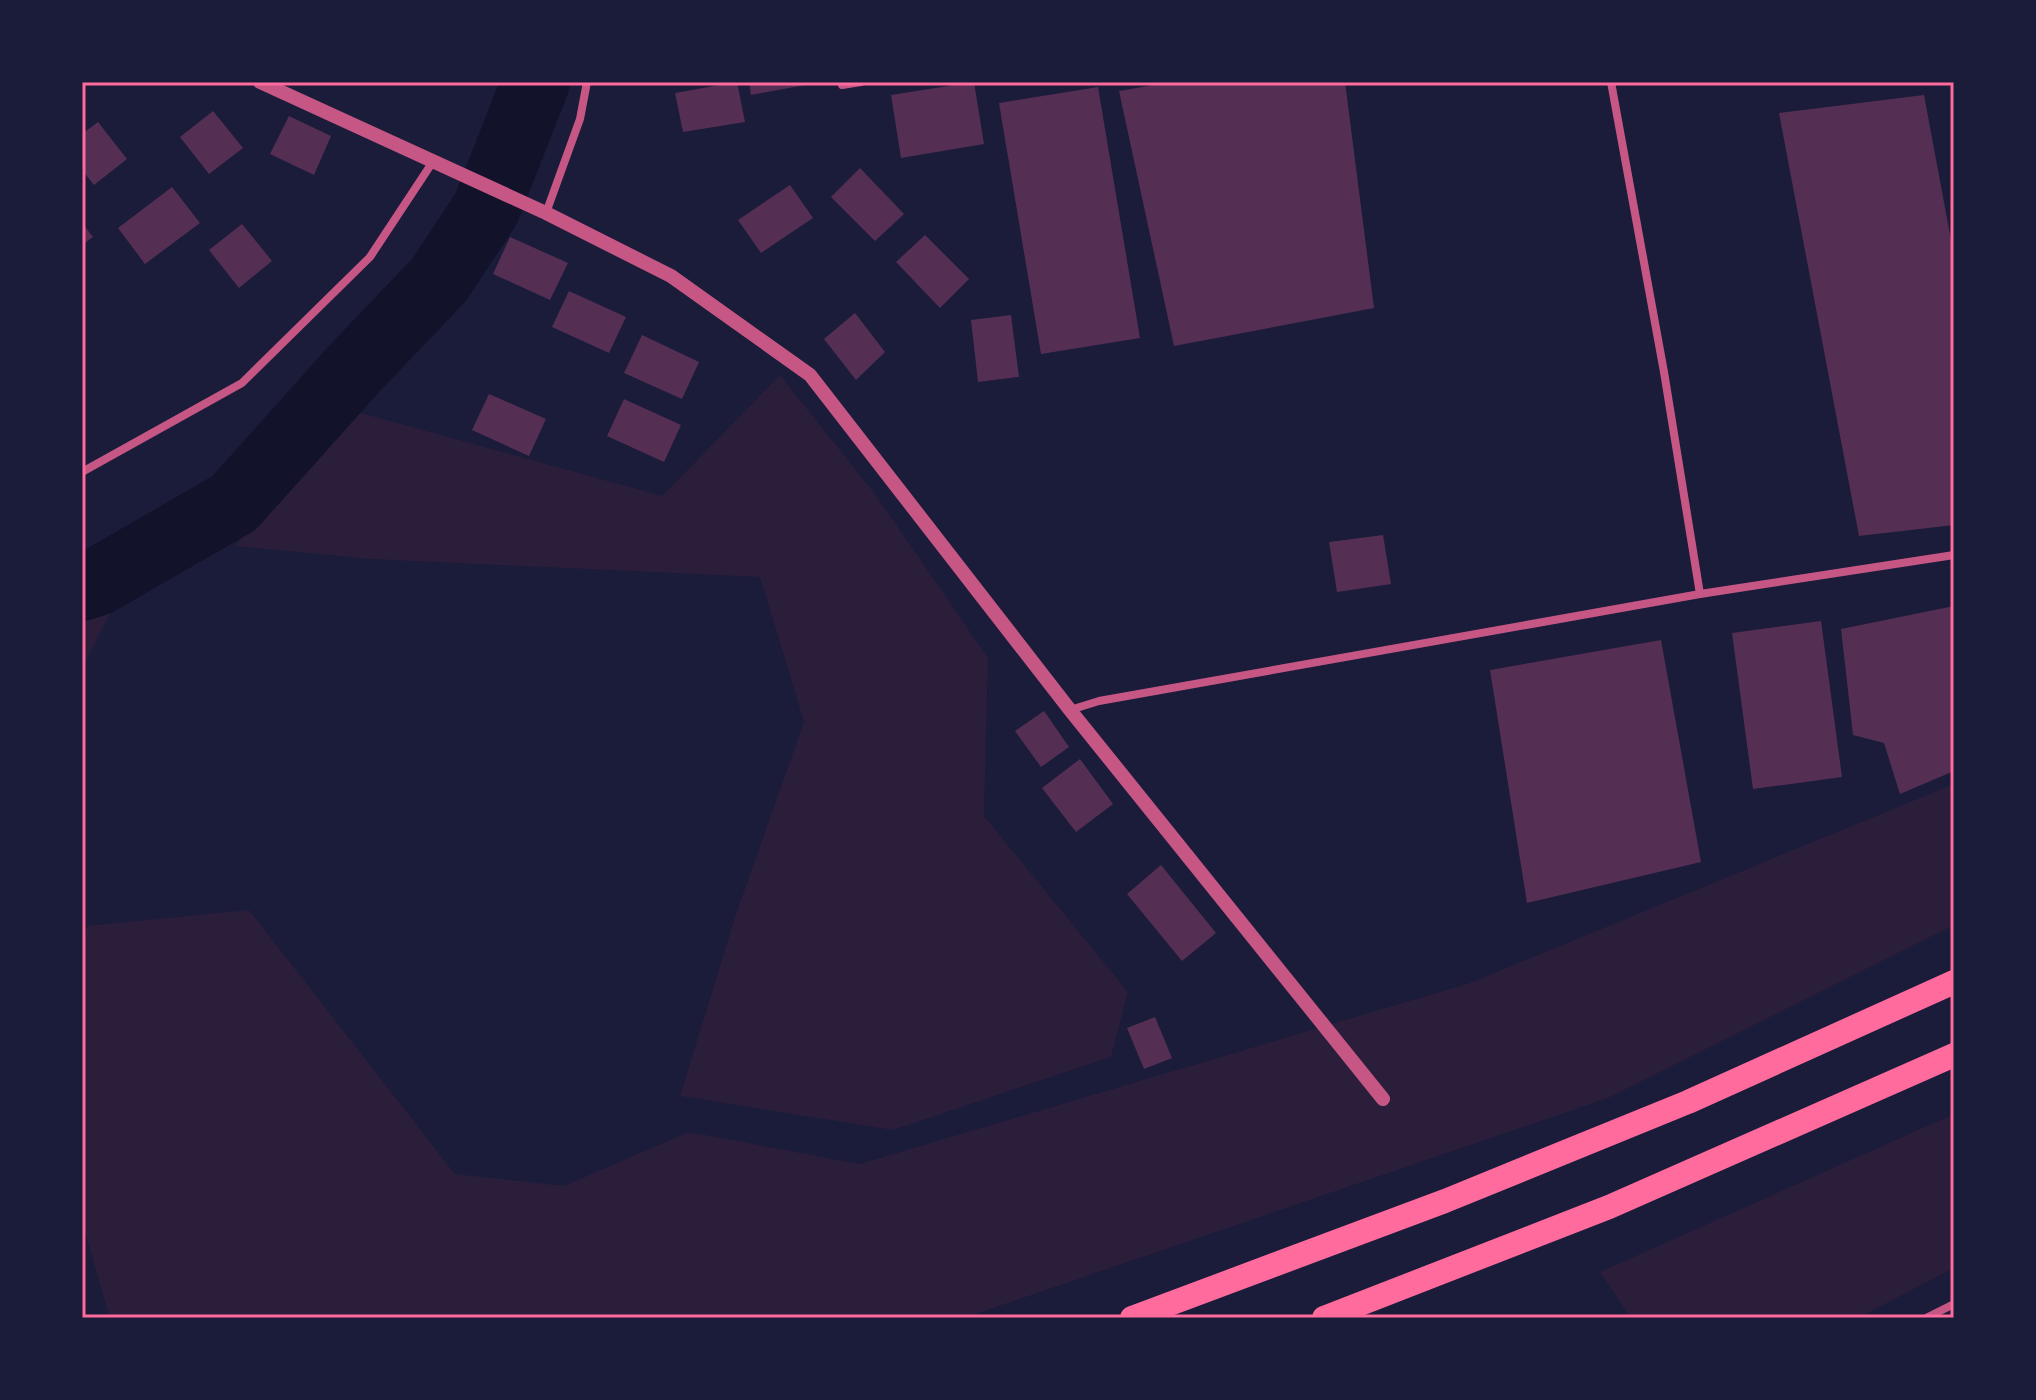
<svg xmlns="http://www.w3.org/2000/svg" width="2036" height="1400" viewBox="0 0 2036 1400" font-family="'Open Sans',sans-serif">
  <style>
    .green { fill: #2a1e3b }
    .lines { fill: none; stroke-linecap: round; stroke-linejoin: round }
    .river { stroke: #12122b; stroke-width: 68 }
    .building { fill: #542f53 }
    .minor { stroke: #c65784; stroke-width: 8 }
    .tertiary { stroke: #c65784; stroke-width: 14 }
    .motorway { stroke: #ff6b9d; stroke-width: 24 }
    .neatline { fill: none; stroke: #ff6b9d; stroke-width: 3 }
  </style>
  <rect width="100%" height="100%" fill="#1b1b3a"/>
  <g class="green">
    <path d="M780,375l95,119 113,164 -4,158 144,176 -17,65 -218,73 -213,-34 56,-182 68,-192 -44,-145 -389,-18 -136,-13 115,-136 312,86z"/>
    <path d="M129,576l-47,92v-73z"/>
    <path d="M1954,784v141l-346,173 -644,220h-854l-28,-96v-273l5,-23 162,-16 206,264 109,12 125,-54 171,32 610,-181z"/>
    <path d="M1954,1114v154l-96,50h-227l-31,-46z"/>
  </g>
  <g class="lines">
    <path class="river" d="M82,587l15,-5 137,-79 120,-134 85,-89 47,-71 50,-127"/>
  </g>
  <g class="building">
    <path d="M737,82l8,40 -62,10 -8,-39z"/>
    <path d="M749,82h61l1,2 -60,11z"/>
    <path d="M974,82l10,62 -83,14 -10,-63z"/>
    <path d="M1171,82h174l29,226 -200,38 -55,-255z"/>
    <path d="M1098,87l42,251 -99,16 -42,-251z"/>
    <path d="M1924,95l30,161v269l-95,11 -80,-423z"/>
    <path d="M213,111l30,37 -34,26 -29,-37z"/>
    <path d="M289,116l42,20 -17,39 -44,-21z"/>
    <path d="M98,122l29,37 -33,26 -12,-15v-36z"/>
    <path d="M860,168l44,46 -29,27 -44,-44z"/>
    <path d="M790,185l23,33 -52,35 -23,-33z"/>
    <path d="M172,187l28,36 -55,41 -27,-36z"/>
    <path d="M82,223l11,14 -11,8z"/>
    <path d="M242,224l30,37 -33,27 -30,-38z"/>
    <path d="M925,235l44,44 -29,29 -44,-46z"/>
    <path d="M510,237l58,26 -18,37 -57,-26z"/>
    <path d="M569,291l57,26 -17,36 -57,-26z"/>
    <path d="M855,313l30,39 -29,28 -32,-41z"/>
    <path d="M1011,315l8,62 -41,5 -7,-62z"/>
    <path d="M642,335l57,27 -17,37 -58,-26z"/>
    <path d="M489,394l57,25 -17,37 -57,-26z"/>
    <path d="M624,399l57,26 -17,37 -57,-26z"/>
    <path d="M1383,535l8,49 -54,8 -8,-50z"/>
    <path d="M1954,606v165l-54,23 -16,-51 -31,-8 -12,-106z"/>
    <path d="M1821,621l21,156 -89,12 -21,-156z"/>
    <path d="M1661,640l40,222 -174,41 -37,-233z"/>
    <path d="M1044,711l25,36 -28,20 -26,-36z"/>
    <path d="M1080,759l33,45 -37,28 -34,-44z"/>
    <path d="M1161,865l55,68 -34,28 -55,-67z"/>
    <path d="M1155,1017l17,41 -28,11 -17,-41z"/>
  </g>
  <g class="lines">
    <g class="minor">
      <path d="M1611,82l53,290 36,222"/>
      <path d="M842,85l19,-3"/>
      <path d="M546,213l34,-94 7,-37"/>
      <path d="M82,472l160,-89 128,-126 62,-94"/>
      <path d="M1070,710l29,-9 601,-107 254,-39"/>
      <path d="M1926,1318l28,-14"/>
    </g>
    <path class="tertiary" d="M260,82l286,131 125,63 139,99 260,335 313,389"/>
    <g class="motorway">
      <path d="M1132,1318l313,-117 243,-99 266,-120"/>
      <path d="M1324,1318l285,-111 345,-152"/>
    </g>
  </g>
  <rect width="2036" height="1400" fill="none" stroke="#1b1b3a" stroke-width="168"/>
  <rect x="84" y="84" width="1868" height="1232" class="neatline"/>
</svg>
